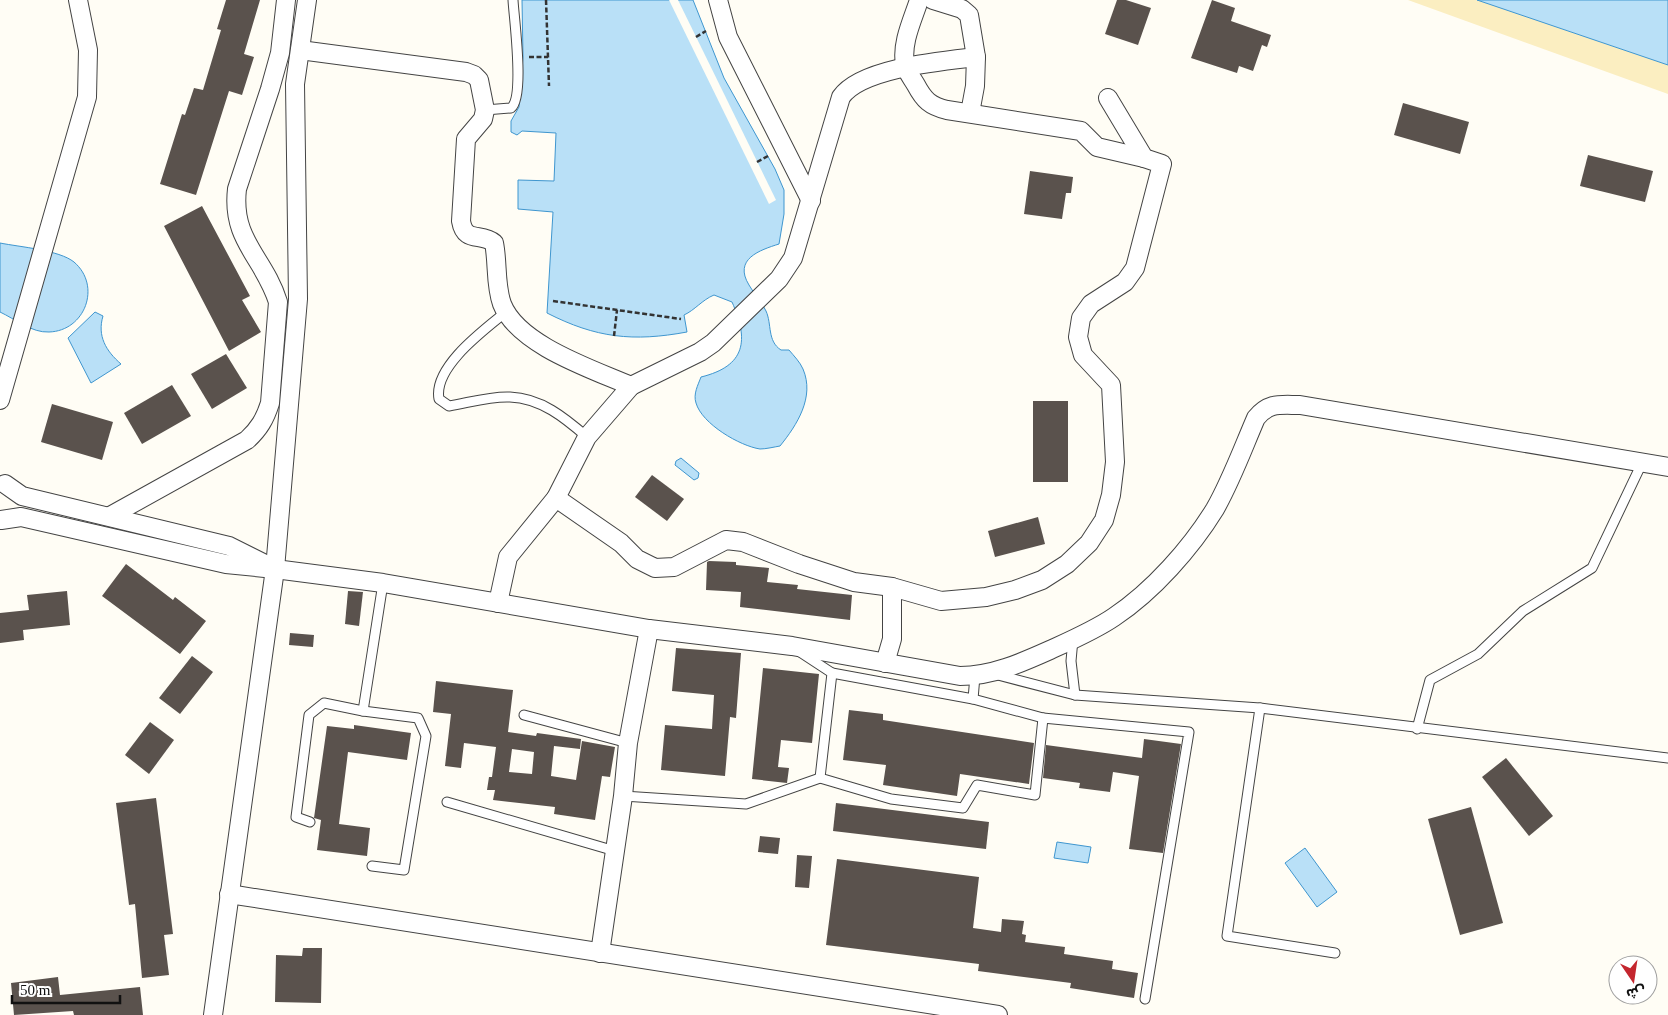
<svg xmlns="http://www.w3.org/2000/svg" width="1668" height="1015" viewBox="0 0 1668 1015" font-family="'Times New Roman','Noto Sans Arabic',serif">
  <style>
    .sand { fill: #fbeec1 }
    .water { fill: #b9e0f7; stroke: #3f96cf }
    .pier { fill: #fffdf5 }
    .building { fill: #5a524d; fill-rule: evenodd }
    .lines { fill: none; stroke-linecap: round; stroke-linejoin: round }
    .service-casing { stroke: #444; stroke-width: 11 }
    .minor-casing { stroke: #444; stroke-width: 20 }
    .path { stroke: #333; stroke-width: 2.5; stroke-dasharray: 5 2.5; stroke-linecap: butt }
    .service { stroke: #fff; stroke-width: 9 }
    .minor { stroke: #fff; stroke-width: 18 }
  </style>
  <rect width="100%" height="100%" fill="#fffdf5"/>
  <path class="sand" d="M1408,0h69l191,65v29z"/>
  <g class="water">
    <path d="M522,0h171l31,78 51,91 9,21v24l-5,30c-19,6 -46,15 -30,41 5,9 13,17 17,26 6,13 1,30 15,39h8c5,6 11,12 14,19 12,28 -6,56 -23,77 -6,1 -14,3 -20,3 -20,-3 -58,-25 -64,-46 -3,-9 2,-18 5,-26 45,-11 48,-37 31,-75l-18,-7c-12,5 -19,15 -30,20l3,17c-54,10 -91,6 -140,-19l6,-101 -35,-3v-29l36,1 2,-48 -34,-2 -5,4 -6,-3v-11l8,-14 4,-50z"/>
    <path d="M1477,0h191v65z"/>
    <path d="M0,243c20,4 59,7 74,19 28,24 11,69 -25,70 -17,1 -34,-13 -49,-20z"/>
    <path d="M95,312l8,4c-6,20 3,35 18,48l-30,19 -23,-45z"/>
    <path d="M681,458l18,15 -1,5 -4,2 -19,-15 1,-4z"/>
    <path d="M1057,842l34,5 -3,16 -34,-5z"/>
    <path d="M1305,848l32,44 -20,15 -32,-44z"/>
  </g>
  <path class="pier" d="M669,0h9l98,200 -7,4z"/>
  <g class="building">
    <path d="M226,0h34l-16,54 10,3 -12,38 -13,-4 -33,104 -36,-11 22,-70 3,1 9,-27 9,2 18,-60 -4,-1z"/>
    <path d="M1117,0h9l25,8 -13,37 -33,-11z"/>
    <path d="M1212,0l23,8 -4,13 40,14 -4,12 -5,-2 -9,26 -14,-5 -2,7 -46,-15z"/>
    <path d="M1403,103l66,19 -9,32 -66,-19z"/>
    <path d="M1588,155l65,16 -8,31 -65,-16z"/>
    <path d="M1030,171l43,6 -2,16h-5l-4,26 -38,-5z"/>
    <path d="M202,206l48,90 -8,4 19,32 -32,19 -65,-125z"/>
    <path d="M226,354l21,34 -35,21 -21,-35z"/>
    <path d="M172,385l19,31 -49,28 -18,-31z"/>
    <rect x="1033" y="401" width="35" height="81"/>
    <path d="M52,404l61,18 -11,38 -61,-18z"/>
    <path d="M652,475l32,24 -17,22 -32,-24z"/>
    <path d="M1038,517l7,27 -50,13 -7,-26z"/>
    <path d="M709,561l27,1v3l33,3 -2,14 31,3 -1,4 55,6 -2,25 -110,-13 1,-15 -35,-2 1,-28z"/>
    <path d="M126,564l47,36 2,-3 31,24 -26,33 -78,-58z"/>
    <path d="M67,591l3,34 -47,5 1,10 -24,3v-30l29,-3 -2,-15z"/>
    <path d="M348,591l15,1 -4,34 -14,-2z"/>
    <path d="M290,633l24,2 -1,12 -24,-2z"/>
    <path d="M676,648l65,5 -5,65 -6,-1 -5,59 -64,-6 4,-45 47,4 2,-34 -42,-4z"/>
    <path d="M192,656l21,16 -33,42 -21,-16z"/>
    <path d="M763,668l56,6 -7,69 -31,-3 -3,27 11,1 -2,15 -35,-4z"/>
    <path d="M436,681l77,9 -5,42 28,4 1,-3 44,6 -1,10 -26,-3 -3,30 25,4 6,-39 33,6 -5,30 -8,-1 -7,44 -41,-6 1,-7 -62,-7 2,-10h-8l2,-13h3l4,-30 -32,-4 -3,25 -16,-2 6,-52 -18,-2zM512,749l22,3 -2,22 -23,-2z"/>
    <path d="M849,710l34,4v6l151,23 -5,41 -69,-10 -3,22 -74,-11 3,-20 -43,-5z"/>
    <path d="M150,722l24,18 -25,34 -24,-19z"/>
    <path d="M354,725l57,8 -4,27 -59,-8 -9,72 31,4 -3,28 -50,-6 4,-30 -7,-2 13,-92 27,3z"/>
    <path d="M1144,739l37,5 -18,109 -34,-4 10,-73 -26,-4 -3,20 -31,-4 1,-5 -37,-5 3,-33 96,13z"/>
    <path d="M1506,758l47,58 -24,20 -47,-59z"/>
    <path d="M156,798l17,136 -9,1 5,40 -27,3 -7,-74 -6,1 -13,-102z"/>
    <path d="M836,803l153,19 -3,27 -153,-18z"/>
    <path d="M1471,807l32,116 -43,12 -32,-116z"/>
    <path d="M760,836l20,2 -2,16 -20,-2z"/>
    <path d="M797,855l15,1 -3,32 -14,-1z"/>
    <path d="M837,859l142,18 -6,51 28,4 1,-13 22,2 -2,13 4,1 -1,7 40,5 -1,7 49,7 -1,8 26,4 -4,25 -64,-10 1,-5 -93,-12 1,-7 -153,-19z"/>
    <path d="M303,948h19l-1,55 -46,-1 1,-47 26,1z"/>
    <path d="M58,977l2,18 80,-8 3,28h-69l-1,-4 -59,4 -3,-32z"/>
  </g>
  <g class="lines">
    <defs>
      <g id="service">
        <path d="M485,110l26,-2c14,-11 3,-89 2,-108"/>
        <path d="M506,312c-22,18 -73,55 -67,87l10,7c19,-3 41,-10 61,-9 31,1 55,21 77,40"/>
        <path d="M1073,639l-2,22 4,34"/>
        <path d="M800,652l32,21 -12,105 71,21 72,9 14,-23 58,10 8,-77"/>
        <path d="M832,673l141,26 70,19 146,14 -44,267"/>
        <path d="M994,674l81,21 185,13 408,50"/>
        <path d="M973,699l2,-23"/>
        <path d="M1260,708l-33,228 108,17"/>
        <path d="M363,711l20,-128"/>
        <path d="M524,715l104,28"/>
        <path d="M1417,729l13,-49 48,-26 45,-43 69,-43 50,-105"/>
        <path d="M623,796l123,8 74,-26"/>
        <path d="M447,802l168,49"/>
        <path d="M310,822l-14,-5 13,-102 15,-12 39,8 55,7 8,18 -22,134 -32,-4"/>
      </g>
      <g id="minor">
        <path d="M718,0l10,37 83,164"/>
        <path d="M919,0c-6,19 -18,43 -14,64 1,7 7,14 11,21 8,15 14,21 31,25l134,21 16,16 47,11"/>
        <path d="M933,0l29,9 7,6 7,42 -1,29 -5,27"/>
        <path d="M300,50l166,22 8,3 5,5 6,30 -2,9 -17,20 -5,82c4,23 20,11 33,22 4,19 1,42 8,61 16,41 90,65 129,82l-44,51 -31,61 65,45 16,16 18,9 19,-1 52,-27 17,2 56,22 55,18 38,5 49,14 45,-4 29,-7 27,-10 25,-16 22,-21 15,-23 7,-25 4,-33 -4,-77 -28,-30 -5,-18 3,-19 10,-14 34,-22 10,-14 27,-104 -18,-6 -36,-60"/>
        <path d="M631,386l69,-34 13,-9 66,-64 14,-21 48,-161c20,-29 101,-36 135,-40"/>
        <path d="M0,400l87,-303 1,-47 -10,-50"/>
        <path d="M5,484l17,12 207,50 36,18"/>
        <path d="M110,516l137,-76c12,-11 18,-21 23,-37l8,-101c-14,-45 -47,-61 -41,-113l33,-100 10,-36 6,-53"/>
        <path d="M1,520l20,-3 205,47 49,5 108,14 266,46 143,17 168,30c32,0 61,-13 90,-26 22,-10 45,-20 64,-33 39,-26 77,-69 101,-108 16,-28 28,-61 41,-91 13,-16 24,-13 44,-13l368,62"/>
        <path d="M498,603l10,-46 48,-59"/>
        <path d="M885,663l7,-24v-52"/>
        <path d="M229,894l769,121"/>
        <path d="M600,953l23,-157 5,-53 21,-114"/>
        <path d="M213,1015l62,-446 23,-270 -3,-215 12,-84"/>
      </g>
    </defs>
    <use href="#service" class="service-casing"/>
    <use href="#minor" class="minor-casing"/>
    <g class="path">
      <path d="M546,0l3,86"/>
      <path d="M696,37l10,-6"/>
      <path d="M529,57h19"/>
      <path d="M757,162l11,-6"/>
      <path d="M553,301l128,18"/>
      <path d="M614,336l3,-26"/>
    </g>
    <use href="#service" class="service"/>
    <use href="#minor" class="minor"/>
  </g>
  <g transform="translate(1633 980) rotate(167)"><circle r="24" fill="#ffffff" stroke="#a0a0a0"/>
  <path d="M0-4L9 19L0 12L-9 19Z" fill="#c4262e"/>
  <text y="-8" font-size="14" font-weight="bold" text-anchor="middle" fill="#111111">ش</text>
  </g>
  <path d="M12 995v8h108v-8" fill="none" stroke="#111111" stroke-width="2.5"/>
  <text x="20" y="995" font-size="15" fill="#111111" stroke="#ffffff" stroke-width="4" paint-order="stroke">50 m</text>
</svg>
